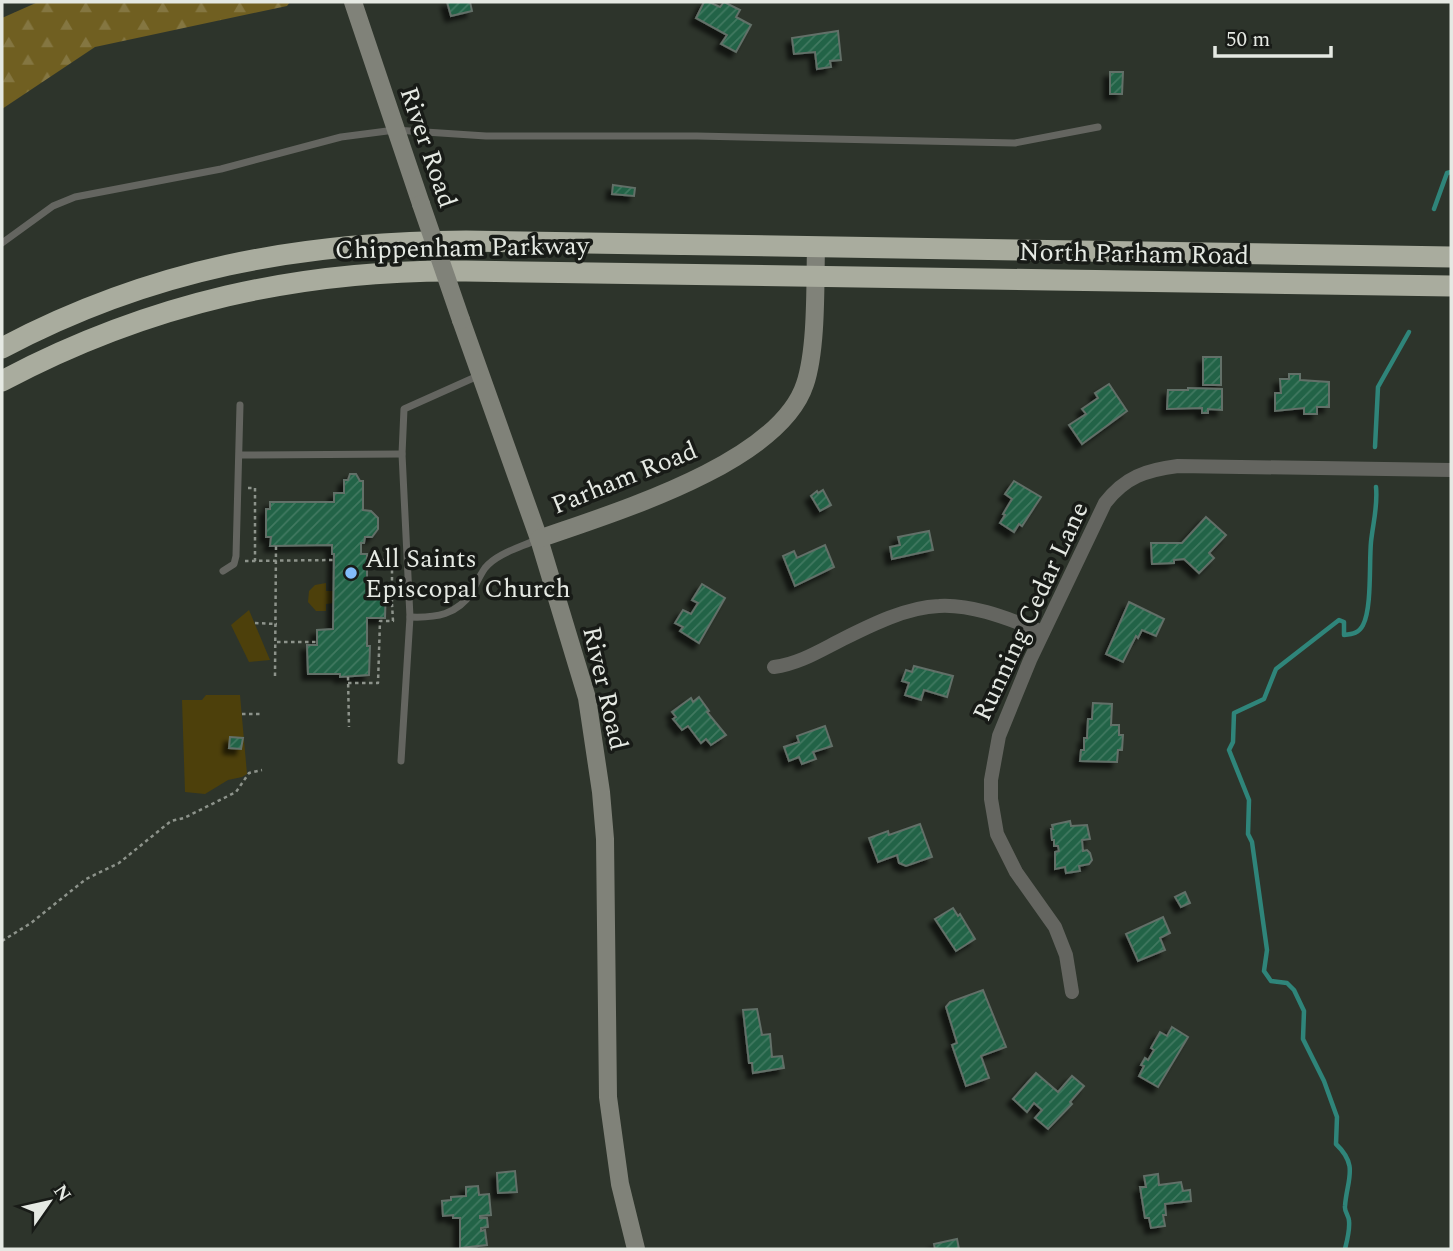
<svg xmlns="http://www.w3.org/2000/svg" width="1453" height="1251" viewBox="0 0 1453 1251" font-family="Spectral,serif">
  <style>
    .forest { fill: url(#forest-firs) }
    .green { fill: #4d400b }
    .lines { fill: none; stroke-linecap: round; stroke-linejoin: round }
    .stream { stroke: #2f857a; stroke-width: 4.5 }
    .building { fill: url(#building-hatch); stroke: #626f68; stroke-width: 2; filter: url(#shadow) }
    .path { stroke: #8d938b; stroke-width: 2.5; stroke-dasharray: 3.5 3.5; stroke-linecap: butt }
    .lane { stroke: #646560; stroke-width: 7 }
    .street { stroke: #646560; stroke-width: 14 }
    .secondary { stroke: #808279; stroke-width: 18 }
    .highway { stroke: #a9ac9e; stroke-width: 21 }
    .secondary-bridge { stroke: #808279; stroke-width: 18 }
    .poi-dot { fill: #82bcfa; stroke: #181b17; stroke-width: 2.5 }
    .labels { text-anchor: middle; stroke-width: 7; stroke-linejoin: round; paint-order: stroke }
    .street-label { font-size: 26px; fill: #e5e9e3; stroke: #181b17 }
    .poi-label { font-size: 26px; fill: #e5e9e3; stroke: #181b17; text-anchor: start }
  </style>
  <defs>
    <pattern id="forest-firs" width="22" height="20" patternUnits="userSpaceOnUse" patternTransform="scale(1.75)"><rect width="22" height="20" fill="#705f21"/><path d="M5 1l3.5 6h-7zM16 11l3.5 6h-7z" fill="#847641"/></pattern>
    <pattern id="building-hatch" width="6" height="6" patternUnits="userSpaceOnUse" patternTransform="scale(1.75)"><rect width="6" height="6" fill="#216346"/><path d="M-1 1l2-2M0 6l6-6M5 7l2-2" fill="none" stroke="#417961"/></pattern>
    <filter id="shadow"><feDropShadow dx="-5.5" dy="5.5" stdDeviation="2" flood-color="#0009"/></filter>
  </defs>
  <rect width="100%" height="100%" fill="#2d342b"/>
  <path class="forest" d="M38,2h252l-3,4 -192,41 -93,62v-91z"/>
  <g class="green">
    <path d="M326,583v8h8v12l-8,1v7h-10l-8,-9 1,-11 6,-6z"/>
    <path d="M249,610l21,50 -21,2 -18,-37z"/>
    <path d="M206,695h34l7,79 -5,3 -14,3 -23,14 -20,-2 -3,-92h20z"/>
  </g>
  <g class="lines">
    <g class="stream">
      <path d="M1434,209l13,-36 4,-1"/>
      <path d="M1375,447l3,-60 31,-55"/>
      <path d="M1345,1249c2,-8 5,-19 4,-28 0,-5 -5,-10 -4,-15 2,-27 14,-40 -9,-62l1,-27 -13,-36 -21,-42 1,-28 -10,-21 -7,-7 -16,-2 -7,-10 3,-21 -15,-108 -4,-8 1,-34 -20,-50 4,-8 1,-29 30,-14 12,-30 63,-49 5,2v13c9,-1 15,-2 19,-10 9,-17 6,-62 8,-83 2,-19 7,-36 5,-55"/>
    </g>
  </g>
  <g class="building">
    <path d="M447,2h23l2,9 -21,5z"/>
    <path d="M704,2h5l11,5 4,-5 16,8 -4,7 15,8 -15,27 -15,-8 6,-9 -31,-17z"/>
    <path d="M838,31l3,29 -11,1 1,6 -14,2 -2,-17 -21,2 -2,-16z"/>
    <path d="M1110,72h13l-1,22h-12z"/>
    <path d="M613,185l22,3 -1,8 -22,-2z"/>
    <rect x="1203" y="357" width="18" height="28"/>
    <path d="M1289,374h11v6l29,2v25h-12v7h-13v-6l-29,3v-18h6l-1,-14h9z"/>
    <path d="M1109,384l18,27 -45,33 -13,-19 17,-11 -4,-5 16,-11 -3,-5z"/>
    <path d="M1188,388l34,1v21l-14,-1v4h-6v-5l-35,1 1,-19h20z"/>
    <path d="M350,474h6l4,7h3v29l8,1 7,7v11l-6,8h-7l-1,6h-3v11h6v31l19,1 -1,32h-18v28h3l-1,29 -29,2v-3h-32l-1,-29h10v-15l16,-1 1,-75h-2v-9l-62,1 1,-9h-5v-28h4v-7h64v-9h10v-13h4z"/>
    <path d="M1014,481l27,16 -19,29 -3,-2 -5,8 -14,-9 5,-8 -2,-1 9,-15 -7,-5z"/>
    <path d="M823,490l8,15 -11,6 -9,-15 6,-5 1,2z"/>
    <path d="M1206,517l20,18 -17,18 5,5 -15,15 -15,-14 -10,1v3l-22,1 -1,-21h31z"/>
    <path d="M929,531l4,19 -41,9 -2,-12 10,-2 -2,-8z"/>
    <path d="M825,545l9,22 -39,19 -12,-30 11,-5 3,7z"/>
    <path d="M702,584l23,14 -26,45 -19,-12 3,-4 -8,-4 8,-13 8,4 7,-11 -6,-3z"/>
    <path d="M1129,602l35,17 -8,17 -14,-6 -4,8 -2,-2 -13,26 -17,-8z"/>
    <path d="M914,666l39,10 -6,21 -23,-7 -3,10 -16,-5 4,-12 -7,-2 4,-11 6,2z"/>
    <path d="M699,697l10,14 -2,1 19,23 -15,10 -5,-6 -5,4 -13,-17 -6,4 -9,-11 3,-2 -4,-5 19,-14 2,4z"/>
    <path d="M1093,703l19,1 -1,21h8v10h4l-1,15h-4l-1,12 -37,-1 1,-11h3v-12h3l1,-19h4z"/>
    <path d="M825,726l7,20 -19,6 3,7 -14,5 -3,-7 -10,4 -5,-14 15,-5 -2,-6z"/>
    <path d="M230,737l13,1 -2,11 -12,-1z"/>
    <path d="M1070,821l1,5 16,-1 3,14 -8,1 1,11 4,-1 3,3 2,7 -3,4 -10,2 1,5 -14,2 -1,-6 -10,2v-17l4,-1 -1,-5h-4v-6h-2l-1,-11h2l-1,-4z"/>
    <path d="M920,824l12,33 -26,9 -7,-3 -2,-8 -19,7 -9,-24 19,-7 1,4z"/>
    <path d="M1185,892l5,11 -9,4 -6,-10z"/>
    <path d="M953,908l5,8 2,-2 15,25 -19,12 -21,-32z"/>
    <path d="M1163,917l7,16 -10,5 5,12 -27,11 -12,-27z"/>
    <path d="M983,990l23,57 -25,9 8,22 -23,8 -14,-41 5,-2 -11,-36 4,-5z"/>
    <path d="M757,1009l5,26 8,-1 2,23 10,-1 2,12 -31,5 -1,-10h-3l-6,-53z"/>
    <path d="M1172,1027l16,10 -30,50 -19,-11 5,-10 -3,-1 4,-7 3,2 6,-10 -3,-2 9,-16 7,4z"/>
    <path d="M1036,1073l22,19 14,-16 12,10 -14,16 2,2 -24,25 -13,-11 7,-8 -8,-7 -7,9 -14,-13z"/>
    <path d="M515,1171l2,21 -19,1 -1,-20z"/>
    <path d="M1158,1174l1,11 22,-3 2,9 7,-1 1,11 -26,3 1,11h-3l2,11 -14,2 -2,-10h-4l-5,-31h6l-2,-11z"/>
    <path d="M478,1186l1,9 10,-1 2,21 -11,1v2h7l1,9 -7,1v3l4,-1 2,15 -27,3v-30h-7v-3l-10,1 -1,-15 9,-1v-3l15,-1v-9z"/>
    <path d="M957,1239l2,10h-24l-1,-5z"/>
  </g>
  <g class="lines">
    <g class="path">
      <path d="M248,488h7v73"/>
      <path d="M367,560h25v44h-7"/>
      <path d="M245,561l89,-1"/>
      <path d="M255,623l22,1"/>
      <path d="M277,642h40"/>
      <path d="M275,676l1,-130"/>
      <path d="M348,677l1,50"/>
      <path d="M348,683h30l2,-62h13l-1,-17"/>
      <path d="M242,714h20"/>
      <path d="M2,941l29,-18 55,-44 33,-16 52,-42 13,-3 52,-26 13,-19 13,-3"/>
    </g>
    <g class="lane">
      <path d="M2,243l51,-37 22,-9 146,-28 120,-32 54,-7 91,6h211l318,7 83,-16"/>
      <path d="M240,455l162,-1"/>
      <path d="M223,571l11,-7 2,-8 4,-151"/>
      <path d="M410,617c26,1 47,-2 62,-25 4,-8 8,-17 13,-24 12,-15 37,-21 53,-29"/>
      <path d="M401,761l9,-144 -8,-163 2,-45 76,-34"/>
    </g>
    <g class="street">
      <path d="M774,667c25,-3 47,-17 69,-28 28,-14 64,-32 96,-33 35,-2 72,14 104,26"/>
      <path d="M1072,992l-6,-37 -11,-28 -39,-55 -19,-38 -6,-35v-19l8,-44 31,-76 75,-157c20,-26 41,-33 73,-37l273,4"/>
    </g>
    <g class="secondary">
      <path d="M353,2l68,202"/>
      <path d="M461,320l78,219 48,159 14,94 4,47 3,258 12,87 16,65"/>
      <path d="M539,539c73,-26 240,-75 266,-155 12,-36 10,-99 11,-138"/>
    </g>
    <g class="highway">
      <path d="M2,348c149,-79 297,-106 464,-107l985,16"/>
      <path d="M2,381c147,-78 298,-112 464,-110l985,15"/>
    </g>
    <path class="secondary-bridge" d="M421,204l40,116"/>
  </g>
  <circle class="poi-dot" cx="351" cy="573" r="7"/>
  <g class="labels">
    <g class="street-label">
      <text transform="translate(429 147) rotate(71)" y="9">River Road</text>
      <text transform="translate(462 247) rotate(-1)" y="9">Chippenham Parkway</text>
      <text transform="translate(1134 253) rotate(1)" y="9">North Parham Road</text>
      <text transform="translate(624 477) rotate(-22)" y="9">Parham Road</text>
      <text transform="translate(1030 611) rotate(-65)" y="9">Running Cedar Lane</text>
      <text transform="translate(606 688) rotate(77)" y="9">River Road</text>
    </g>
    <g class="poi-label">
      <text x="365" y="567">All Saints<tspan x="365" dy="30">Episcopal Church</tspan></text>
    </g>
  </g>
  <rect width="1453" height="1251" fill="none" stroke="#e5e9e3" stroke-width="7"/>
  <g transform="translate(49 1202) rotate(56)" stroke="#181b17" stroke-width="5" paint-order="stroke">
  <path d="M0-5L12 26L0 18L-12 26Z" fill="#e5e9e3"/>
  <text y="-10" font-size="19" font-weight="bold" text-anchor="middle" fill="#e5e9e3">N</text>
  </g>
  <path d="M1215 46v10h116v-10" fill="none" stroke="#e5e9e3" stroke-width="3.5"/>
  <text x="1226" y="46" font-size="21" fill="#e5e9e3" stroke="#181b17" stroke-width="5" paint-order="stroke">50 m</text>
</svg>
